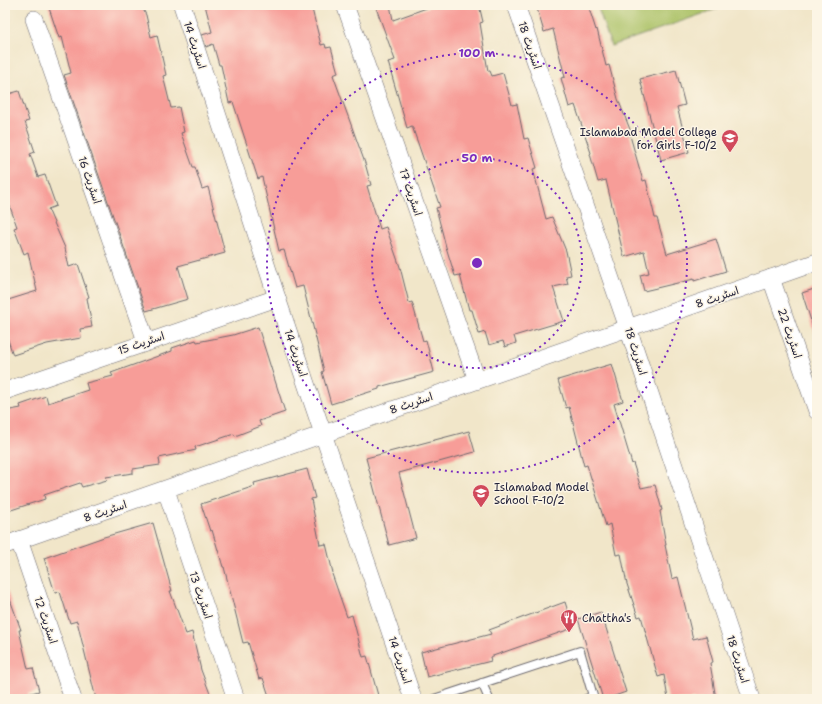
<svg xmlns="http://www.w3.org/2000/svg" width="822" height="704" viewBox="0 0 822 704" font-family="'Shantell Sans','Playpen Sans Arabic',sans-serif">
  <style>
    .green { fill: #acc267; stroke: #677251 }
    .building { fill: #f79d98 }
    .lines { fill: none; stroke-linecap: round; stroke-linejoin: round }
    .lane-casing { stroke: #6a676d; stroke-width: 10 }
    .street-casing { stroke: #6a676d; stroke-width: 18 }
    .lane { stroke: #fff; stroke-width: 8 }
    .street { stroke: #fff; stroke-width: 17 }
    .ring { fill: none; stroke: #7b2cbf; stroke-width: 2; stroke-dasharray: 2 4 }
    .labels { text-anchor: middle; stroke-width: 3; stroke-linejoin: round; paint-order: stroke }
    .street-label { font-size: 11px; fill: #22223b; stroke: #fcf5e5 }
    .poi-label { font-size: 11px; fill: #22223b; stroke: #fcf5e5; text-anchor: start }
    .centre { fill: #7b2cbf; stroke: #fcf5e5; stroke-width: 2 }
    .ring-label { font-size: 12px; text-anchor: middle; font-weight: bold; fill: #7b2cbf; stroke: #fcf5e5; stroke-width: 3; stroke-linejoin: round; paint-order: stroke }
  </style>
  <rect width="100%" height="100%" fill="#fcf5e5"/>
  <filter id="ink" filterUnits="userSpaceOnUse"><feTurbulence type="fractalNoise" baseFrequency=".025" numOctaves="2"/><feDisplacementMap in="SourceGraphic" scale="8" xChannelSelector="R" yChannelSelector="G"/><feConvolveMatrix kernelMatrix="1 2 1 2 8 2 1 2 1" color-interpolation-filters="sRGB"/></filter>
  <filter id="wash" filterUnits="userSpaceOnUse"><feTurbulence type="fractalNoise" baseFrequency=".012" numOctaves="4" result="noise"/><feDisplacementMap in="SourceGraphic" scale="16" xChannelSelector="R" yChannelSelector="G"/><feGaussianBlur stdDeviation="0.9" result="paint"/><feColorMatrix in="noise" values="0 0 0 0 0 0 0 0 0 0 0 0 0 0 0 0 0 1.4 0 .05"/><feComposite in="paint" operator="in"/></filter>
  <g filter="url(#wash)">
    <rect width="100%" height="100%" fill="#f1e6c9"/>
    <path class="green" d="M597,5h131l-117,41z"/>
    <g id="blocks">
      <g class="building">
        <path d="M48,5h93l5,10 5,22 6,-2 9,40 -3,1 8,32 8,-1 5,25 -3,1 12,34h2l7,22 6,-2 17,66 -47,13 10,33 -42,12 -82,-236 7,-2 -9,-36 -3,1z"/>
        <path d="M205,5h106l10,40 4,-1 1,4 5,-1 7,26 -5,2 32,88 6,22 -4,1 13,43 6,-2 14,40 9,36 3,-1 11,39 3,-1 8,32 -55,15v2l-48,15 -9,-32 2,-1 -21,-85 -8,2 -11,-38 -5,1 -17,-74 -4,2 -25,-77 -4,1 -8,-38h-2l-6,-21 -7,3 -4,-12 10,-3z"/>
        <path d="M375,5h15l3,15 42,-15h44l4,17 -3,1 8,48h2l2,5 11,-3 9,32 5,-1 7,35 4,-1 9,30 -4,1 13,50 6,-2 14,34 5,24 -5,1 2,8 -15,3 11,34 -50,15 2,7 -11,4 -2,-6 -14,4 -4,-13 -6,2 -7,-24h-3l-9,-35 -5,1 -9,-29 -10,-39 4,-1 -28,-81 -5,2 -19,-66 7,-2z"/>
        <path d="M536,5h52l8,25 1,-1 9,37 3,-1 9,34 13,33h-2l14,49 3,-1 9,38h2l10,36 49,-15 10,32 -32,10v-2l-50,12 -4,-16 9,-2 -5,-22 -20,6 -18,-77 -8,2 -8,-28 1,-1 -16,-48 -6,2 -8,-29 4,-1 -12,-48 -9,3z"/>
        <path d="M676,70l9,35 -8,2 12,45 -28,8 -21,-81z"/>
        <path d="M19,91l10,30 -4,1 10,30 -5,2 8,23 7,-2 11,31 -8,3 17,39 4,19 9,-3 11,33 -2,1 5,29 -12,2 1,9 -34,6 -34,11 -8,-24v-30l32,-10 -9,-39 -4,2 -10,-26 3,-1 -12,-35v-97z"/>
        <path d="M817,288v44l-2,1 -13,-40z"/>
        <path d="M258,327l27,85 -26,9 2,5 -26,10 -1,-2 -39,13 1,3 -37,8 1,7 -27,4v4l-27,4 1,3 -25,7 -2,-4 -36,12 1,4 -40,13v-101l16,-3 -1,-3 26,-9 2,7 40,-13 -2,-7 27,-7 -2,-3 61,-22v-3l24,-8 1,2 36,-7z"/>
        <path d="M612,364l11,37 -9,3 18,60 1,-1 8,25 14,-3 7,25 -2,1 6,34h-1l7,34 6,-2 15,62 13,-3 7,26 -3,1 6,36h-48l-4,-24 -6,2 -17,-61 -3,1 -11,-33 -6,-30 -5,1 -6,-31 -4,2 -19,-61 -3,1 -15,-59 -3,1 -8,-28z"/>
        <path d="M469,431l6,21 -76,21 17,65 -27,7 -23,-87z"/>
        <path d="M307,469l8,29 -4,1 9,46 6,-1 7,29 -1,1 15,43 5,-2 11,42 4,-1 12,43h-109l-7,-21 -4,1 -11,-37 -5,1 -19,-76h-1l-11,-37 -2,1 -9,-27 54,-18 -1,-3z"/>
        <path d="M153,523l19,68h-2l16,43 6,-2 9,38 11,29h-116l-19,-78 -7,2 -10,-31 -5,1 -11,-35 60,-21z"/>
        <path d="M5,591h2l14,39h-2l9,39 5,-1 6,23 -11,3 2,5h-25z"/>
        <path d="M565,602l8,26 -83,29 1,4 -64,16 -6,-25 70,-18 -2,-4z"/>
        <path d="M601,612l25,80 -20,7h-3l-25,-80z"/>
      </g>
    </g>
  </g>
  <g filter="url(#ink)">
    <use href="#blocks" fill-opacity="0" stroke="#6a676d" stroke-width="1"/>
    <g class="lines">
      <defs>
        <g id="lane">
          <path d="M482,683l7,16"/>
          <path d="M434,699l146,-48 13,45 -7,3"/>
        </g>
        <g id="street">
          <path d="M182,5l95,293 136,401"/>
          <path d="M345,5l132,375"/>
          <path d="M516,5l112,323 124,371"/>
          <path d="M34,19l112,322"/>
          <path d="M771,278l46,133"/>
          <path d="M5,391l272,-93"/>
          <path d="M166,490l70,209"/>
          <path d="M19,540l54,159"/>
          <path d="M5,545l812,-283"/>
        </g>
      </defs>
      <use href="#lane" class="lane-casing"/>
      <use href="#street" class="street-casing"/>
      <use href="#lane" class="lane"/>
      <use href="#street" class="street"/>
    </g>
  </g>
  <g class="ring">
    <circle cx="477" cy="263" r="105"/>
    <circle cx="477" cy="263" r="210"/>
  </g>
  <defs>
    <symbol id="university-pin" viewBox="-11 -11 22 30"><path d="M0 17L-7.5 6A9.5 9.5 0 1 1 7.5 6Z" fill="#d1495b" stroke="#fcf5e5"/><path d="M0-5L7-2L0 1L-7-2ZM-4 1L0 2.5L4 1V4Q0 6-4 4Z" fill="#fff"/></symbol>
    <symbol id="school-pin" viewBox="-11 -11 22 30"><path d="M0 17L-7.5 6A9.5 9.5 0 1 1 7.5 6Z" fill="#d1495b" stroke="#fcf5e5"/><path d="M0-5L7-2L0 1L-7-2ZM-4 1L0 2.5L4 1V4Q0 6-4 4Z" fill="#fff"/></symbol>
    <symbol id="restaurant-pin" viewBox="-11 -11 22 30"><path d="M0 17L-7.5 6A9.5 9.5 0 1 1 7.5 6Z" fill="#d1495b" stroke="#fcf5e5"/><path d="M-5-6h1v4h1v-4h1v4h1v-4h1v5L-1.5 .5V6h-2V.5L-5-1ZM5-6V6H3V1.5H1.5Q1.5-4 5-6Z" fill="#fff"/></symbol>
  </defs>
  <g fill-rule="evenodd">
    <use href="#university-pin" x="720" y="128" width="20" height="27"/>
    <use href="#school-pin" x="471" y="483" width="20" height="27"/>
    <use href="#restaurant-pin" x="559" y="608" width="20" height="27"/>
  </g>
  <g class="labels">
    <g class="street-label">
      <text transform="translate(195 45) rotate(72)" y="4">اسٹریٹ 14</text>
      <text transform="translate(530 45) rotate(71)" y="4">اسٹریٹ 18</text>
      <text transform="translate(90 180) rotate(71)" y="4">اسٹریٹ 16</text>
      <text transform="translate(411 192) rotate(71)" y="4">اسٹریٹ 17</text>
      <text transform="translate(717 297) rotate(-19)" y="4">اسٹریٹ 8</text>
      <text transform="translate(790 333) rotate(71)" y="4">اسٹریٹ 22</text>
      <text transform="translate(141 343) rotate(-19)" y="4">اسٹریٹ 15</text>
      <text transform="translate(636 351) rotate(72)" y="4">اسٹریٹ 18</text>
      <text transform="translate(296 353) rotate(71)" y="4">اسٹریٹ 14</text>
      <text transform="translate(411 403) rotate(-19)" y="4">اسٹریٹ 8</text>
      <text transform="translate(105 511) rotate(-19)" y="4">اسٹریٹ 8</text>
      <text transform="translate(201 595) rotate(71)" y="4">اسٹریٹ 13</text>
      <text transform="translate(46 620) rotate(71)" y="4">اسٹریٹ 12</text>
      <text transform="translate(738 659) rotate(72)" y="4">اسٹریٹ 18</text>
      <text transform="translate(400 660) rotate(71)" y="4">اسٹریٹ 14</text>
    </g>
    <g class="poi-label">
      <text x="717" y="136" text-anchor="end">Islamabad Model College<tspan x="717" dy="13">for Girls F-10/2</tspan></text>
      <text x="494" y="491">Islamabad Model<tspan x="494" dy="13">School F-10/2</tspan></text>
      <text x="582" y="622">Chattha's</text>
    </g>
  </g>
  <circle cx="477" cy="263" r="6" class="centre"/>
  <g class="ring-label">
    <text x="477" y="57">100 m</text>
    <text x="477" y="162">50 m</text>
  </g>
  <rect width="822" height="704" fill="none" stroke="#fcf5e5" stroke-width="20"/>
</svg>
